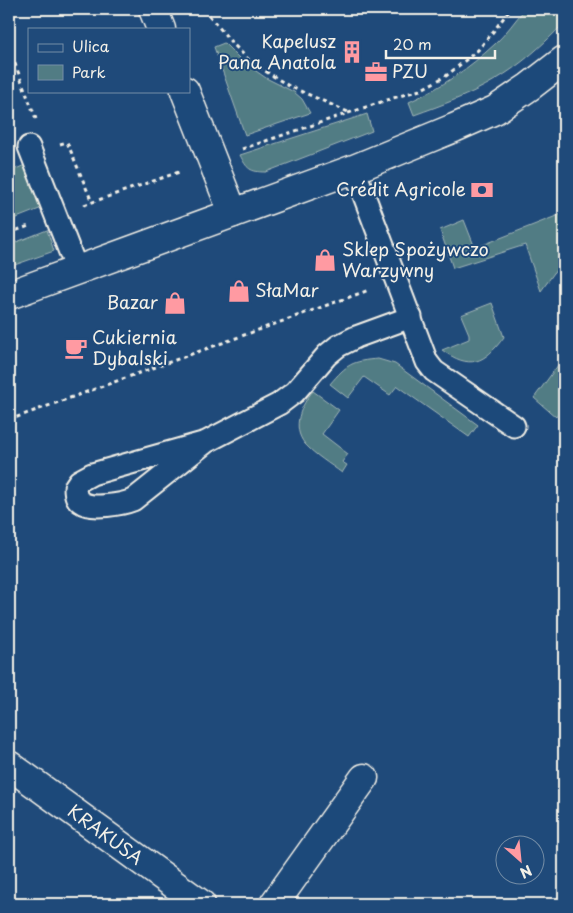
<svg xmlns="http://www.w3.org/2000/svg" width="573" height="913" viewBox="0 0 573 913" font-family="'Playpen Sans',sans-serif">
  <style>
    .green { fill: #517c84; stroke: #a2b6b6 }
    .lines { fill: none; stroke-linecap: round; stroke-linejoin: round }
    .service-casing { stroke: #f4f1e8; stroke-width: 25 }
    .minor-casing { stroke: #f4f1e8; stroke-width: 31 }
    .path { stroke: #f4f1e8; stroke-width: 3; stroke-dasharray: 4 4; stroke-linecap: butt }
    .service { stroke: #1f4a7a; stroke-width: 21 }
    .minor { stroke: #1f4a7a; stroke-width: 28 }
    .labels { text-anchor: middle; stroke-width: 4; stroke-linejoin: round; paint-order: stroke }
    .poi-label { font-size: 18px; fill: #f4f1e8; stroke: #1f4a7a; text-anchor: start }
    .street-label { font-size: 18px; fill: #f4f1e8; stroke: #1f4a7a }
  </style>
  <rect width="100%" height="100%" fill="#1f4a7a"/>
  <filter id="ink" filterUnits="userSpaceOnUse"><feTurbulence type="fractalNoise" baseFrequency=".02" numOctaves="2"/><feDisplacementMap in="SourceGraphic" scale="10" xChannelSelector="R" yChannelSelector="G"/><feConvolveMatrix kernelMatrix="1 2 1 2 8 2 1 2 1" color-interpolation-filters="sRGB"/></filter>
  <g filter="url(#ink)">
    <g class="green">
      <path d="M525,9h39v14c-20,21 -43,42 -69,57 -25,15 -53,25 -81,35l-5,-13c33,-15 59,-33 86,-58 11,-10 20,-24 30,-35z"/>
      <path d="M224,43l19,19 23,16 28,14 8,7 8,14 -65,22 -31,-88z"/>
      <path d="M367,114l5,17 -106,41c-16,0 -19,-3 -26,-17z"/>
      <path d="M25,165l17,43 -33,13v-49z"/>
      <path d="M564,213v46l-23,32 -16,-46 -72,23 -13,-38 24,-10 11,28z"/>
      <path d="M47,230l7,21 -45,16v-22z"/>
      <path d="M492,303l12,34c-20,27 -34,33 -62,13l27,-11v-5l-8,-19z"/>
      <path d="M564,357v49l-8,11 -22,-19z"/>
      <path d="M378,359l17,5 83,61 -9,12 -72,-51 -7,9 -26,-18 -16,21 -18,-14c17,-20 22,-23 48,-25z"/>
      <path d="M313,391l26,19 -17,24 26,20 -6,8 5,3 -5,8c-12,-9 -27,-18 -37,-29 -14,-17 -4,-39 8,-53z"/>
    </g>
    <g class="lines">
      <defs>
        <g id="service">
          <path d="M29,147l48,123"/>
          <path d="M354,169l73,193 7,9 80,55"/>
          <path d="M206,442l-114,32 -13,7 -4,6c0,5 1,12 6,15 10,8 42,2 52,-2l73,-58 73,-38 16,-12 32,-37 11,-9 18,-9 55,-20"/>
        </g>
        <g id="minor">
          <path d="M153,9l8,20"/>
          <path d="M185,91l48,122"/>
          <path d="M9,295l345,-126 100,-41 41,-18 34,-23 35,-27"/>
          <path d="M9,765l192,139"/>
          <path d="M274,904l90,-126"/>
        </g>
      </defs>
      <use href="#service" class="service-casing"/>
      <use href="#minor" class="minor-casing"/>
      <g class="path">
        <path d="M204,9l27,33 20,20 38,24 59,26"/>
        <path d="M9,48l27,71"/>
        <path d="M60,144l7,-2 25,60"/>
        <path d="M242,149l151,-51 27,-8 26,-14 32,-26 18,-22 14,-19"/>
        <path d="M84,205l98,-34"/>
        <path d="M9,233l20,-7"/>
        <path d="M9,420l360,-130"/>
      </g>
      <use href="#service" class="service"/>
      <use href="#minor" class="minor"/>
    </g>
  </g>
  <defs>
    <symbol id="building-bare" viewBox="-9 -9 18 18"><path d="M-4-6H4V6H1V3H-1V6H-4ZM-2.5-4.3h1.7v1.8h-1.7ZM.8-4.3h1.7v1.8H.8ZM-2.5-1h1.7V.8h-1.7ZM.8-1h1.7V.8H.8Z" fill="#ff9aa2" stroke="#1f4a7a" stroke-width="2.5" paint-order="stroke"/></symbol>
    <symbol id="office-bare" viewBox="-9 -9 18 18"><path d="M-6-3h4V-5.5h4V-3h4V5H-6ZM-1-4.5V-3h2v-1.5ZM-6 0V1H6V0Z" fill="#ff9aa2" stroke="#1f4a7a" stroke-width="2.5" paint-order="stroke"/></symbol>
    <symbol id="bank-bare" viewBox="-9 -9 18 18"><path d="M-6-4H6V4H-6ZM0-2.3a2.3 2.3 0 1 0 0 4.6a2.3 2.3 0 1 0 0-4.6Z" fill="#ff9aa2" stroke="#1f4a7a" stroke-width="2.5" paint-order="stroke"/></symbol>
    <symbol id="shop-bare" viewBox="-9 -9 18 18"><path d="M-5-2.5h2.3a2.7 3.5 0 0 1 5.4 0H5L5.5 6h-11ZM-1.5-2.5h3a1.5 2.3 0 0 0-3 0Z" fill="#ff9aa2" stroke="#1f4a7a" stroke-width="2.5" paint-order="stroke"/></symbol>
    <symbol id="cafe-bare" viewBox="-9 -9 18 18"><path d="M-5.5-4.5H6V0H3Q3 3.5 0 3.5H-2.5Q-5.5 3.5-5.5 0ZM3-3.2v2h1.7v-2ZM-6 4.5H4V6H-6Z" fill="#ff9aa2" stroke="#1f4a7a" stroke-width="2.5" paint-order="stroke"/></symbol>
  </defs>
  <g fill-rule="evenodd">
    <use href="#building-bare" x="336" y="36" width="32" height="32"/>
    <use href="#office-bare" x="360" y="56" width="32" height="32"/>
    <use href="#bank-bare" x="466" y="174" width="32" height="32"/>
    <use href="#shop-bare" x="309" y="244" width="32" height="32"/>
    <use href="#shop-bare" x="223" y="275" width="32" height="32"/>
    <use href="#shop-bare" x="159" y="287" width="32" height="32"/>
    <use href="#cafe-bare" x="60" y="332" width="32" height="32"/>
  </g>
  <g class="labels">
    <g class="poi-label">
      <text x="336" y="48" text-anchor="end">Kapelusz<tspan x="336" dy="21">Pana Anatola</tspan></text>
      <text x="392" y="78">PZU</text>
      <text x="466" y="196" text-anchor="end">Crédit Agricole</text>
      <text x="342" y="256">Sklep Spożywczo<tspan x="342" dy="21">Warzywny</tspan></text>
      <text x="255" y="297">SłaMar</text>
      <text x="158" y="309" text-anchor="end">Bazar</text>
      <text x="92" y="344">Cukiernia<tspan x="92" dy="21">Dybalski</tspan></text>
    </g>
    <g class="street-label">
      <text transform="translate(105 835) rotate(36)" y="6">KRAKUSA</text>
    </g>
  </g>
  <rect width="573" height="913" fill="none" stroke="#1f4a7a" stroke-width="30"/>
  <rect x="15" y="15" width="543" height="883" fill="none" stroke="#f4f1e8" stroke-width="2" filter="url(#ink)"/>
  <rect x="28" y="28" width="162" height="65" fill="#1f4a7a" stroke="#748da6"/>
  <rect x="38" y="44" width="25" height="8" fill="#1f4a7a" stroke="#748da6"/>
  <text x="72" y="52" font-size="15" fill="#f4f1e8">Ulica</text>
  <rect x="38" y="65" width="25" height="15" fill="#517c84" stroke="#748da6"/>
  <text x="72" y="78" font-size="15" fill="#f4f1e8">Park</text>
  <g transform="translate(520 860) rotate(153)"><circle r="24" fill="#1f4a7a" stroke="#748da6"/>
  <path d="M0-4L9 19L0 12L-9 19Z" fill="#ff9aa2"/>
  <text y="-8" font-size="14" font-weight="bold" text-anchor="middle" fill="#f4f1e8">N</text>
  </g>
  <path d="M386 50v8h109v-8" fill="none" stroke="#f4f1e8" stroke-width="2.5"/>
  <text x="393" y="50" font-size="15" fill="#f4f1e8" stroke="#1f4a7a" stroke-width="4" paint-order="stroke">20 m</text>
</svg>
